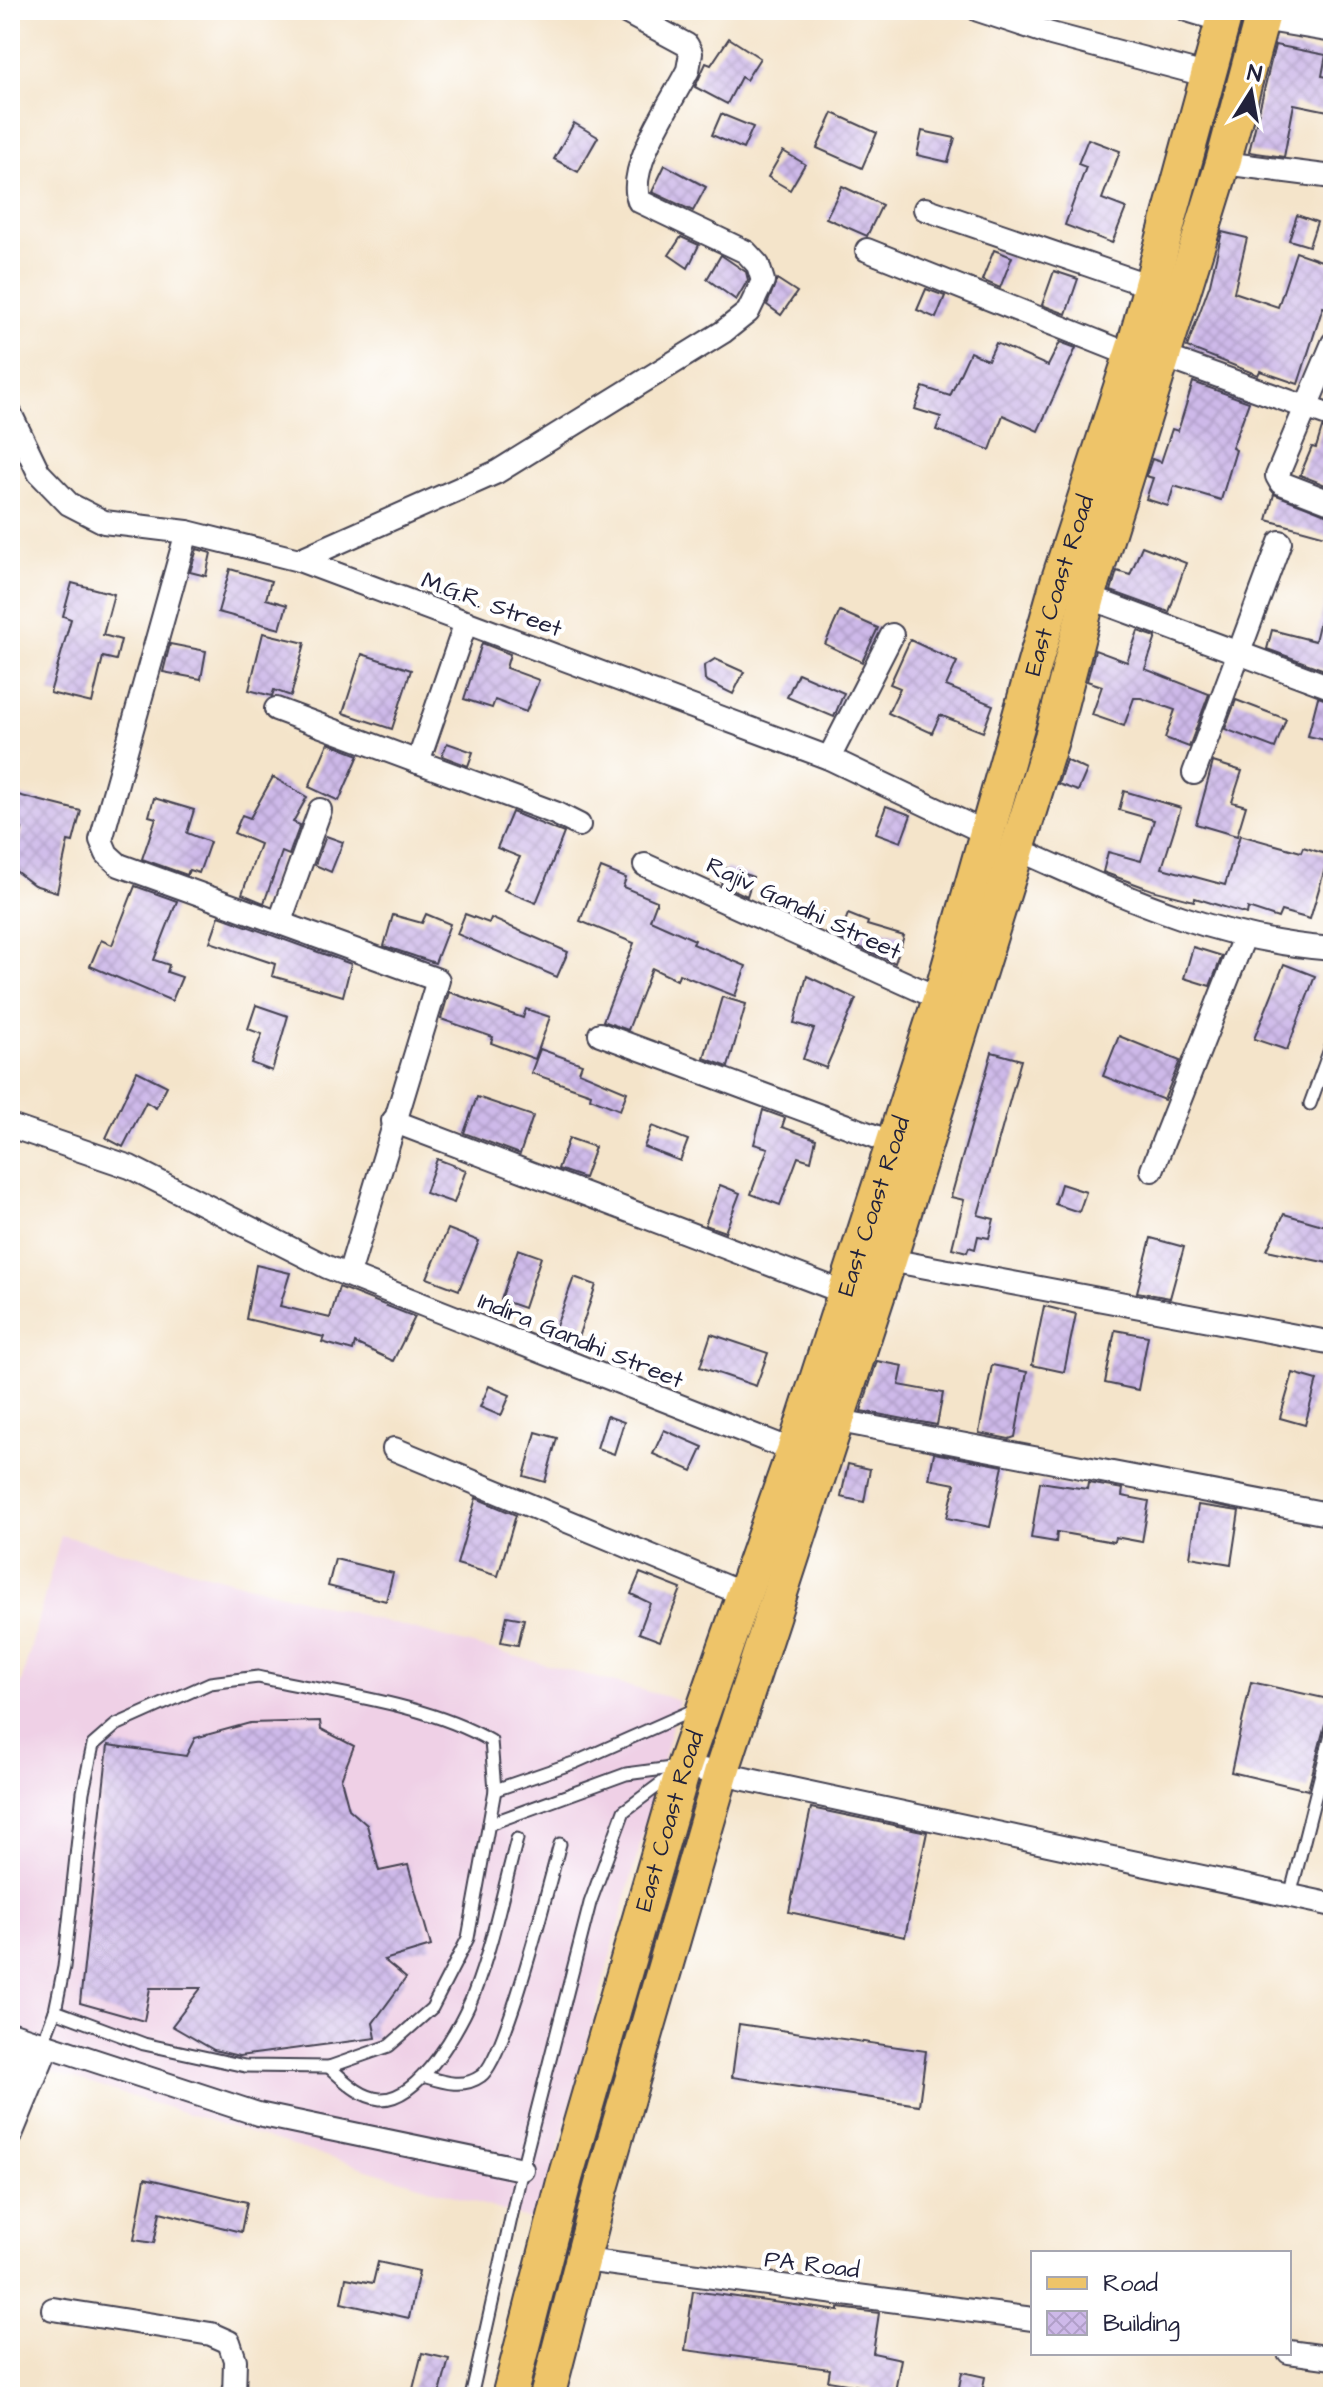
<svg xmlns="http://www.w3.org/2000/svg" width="1343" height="2407" viewBox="0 0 1343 2407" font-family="'Architects Daughter',sans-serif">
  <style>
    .built { fill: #efd0e6 }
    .building { fill: url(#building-cross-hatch) }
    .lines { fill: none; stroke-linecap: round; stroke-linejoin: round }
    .lane-casing { stroke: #423f50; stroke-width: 15 }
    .street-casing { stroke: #423f50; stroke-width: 26 }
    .primary-casing { stroke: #423f50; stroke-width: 38 }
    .lane { stroke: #fff; stroke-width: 11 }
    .street { stroke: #fff; stroke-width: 22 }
    .primary { stroke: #eec469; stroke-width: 34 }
    .labels { text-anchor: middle; stroke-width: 8; stroke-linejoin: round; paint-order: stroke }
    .street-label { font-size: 24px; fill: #22223b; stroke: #fff }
  </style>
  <defs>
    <pattern id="building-cross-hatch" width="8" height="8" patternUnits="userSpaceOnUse" patternTransform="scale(2)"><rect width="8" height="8" fill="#ceb9e9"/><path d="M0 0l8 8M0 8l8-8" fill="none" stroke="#b19fc9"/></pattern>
  </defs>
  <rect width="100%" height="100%" fill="#fff"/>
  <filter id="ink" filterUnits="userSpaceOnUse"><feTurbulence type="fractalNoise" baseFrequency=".0125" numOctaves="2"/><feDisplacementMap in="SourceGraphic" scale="16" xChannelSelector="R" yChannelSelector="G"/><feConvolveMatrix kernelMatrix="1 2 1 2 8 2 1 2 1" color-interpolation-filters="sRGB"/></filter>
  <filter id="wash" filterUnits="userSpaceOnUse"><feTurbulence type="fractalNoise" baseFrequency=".006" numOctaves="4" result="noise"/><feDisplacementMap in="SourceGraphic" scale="32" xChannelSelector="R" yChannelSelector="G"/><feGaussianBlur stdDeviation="1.8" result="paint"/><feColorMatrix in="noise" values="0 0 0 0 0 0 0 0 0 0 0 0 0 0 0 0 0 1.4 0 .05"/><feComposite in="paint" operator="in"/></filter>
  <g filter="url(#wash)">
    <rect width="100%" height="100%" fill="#f4e4ca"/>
    <path class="built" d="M61,1535l618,165 -140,522 -529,-163v-335z"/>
    <g id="blocks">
      <g class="building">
        <path d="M729,38l31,20 -14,22 -5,-3 -14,27 -32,-17 11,-24 5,2z"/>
        <path d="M1275,45l51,10 -4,21 11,2v34l-39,-8 -10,53 -35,-5z"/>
        <path d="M833,113l44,20 -15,35 -45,-20z"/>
        <path d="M721,114l32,13 -10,22 -31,-14z"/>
        <path d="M574,123l24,14 -20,35 -24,-13z"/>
        <path d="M922,131l33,7 -7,24 -31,-7z"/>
        <path d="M1088,139l32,12 -18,48 24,9 -14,35 -47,-18 21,-58 -8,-3z"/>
        <path d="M783,151l22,13 -15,26 -22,-13z"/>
        <path d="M665,165l41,22 -13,24 -41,-19z"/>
        <path d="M842,186l40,19 -15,31 -41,-18z"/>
        <path d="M1297,215l20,7 -8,24 -20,-6z"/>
        <path d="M1222,232l25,6 -13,54 44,15 18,-55 37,13v35l-3,9 -7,-2 -25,77 -38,-13 -2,4 -71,-28 23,-63z"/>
        <path d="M681,237l18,8 -11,23 -19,-13z"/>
        <path d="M994,250l18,7 -12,31 -18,-8z"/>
        <path d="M721,255l25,17 2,8 -12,20 -29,-21z"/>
        <path d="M1054,271l24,8 -12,35 -24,-9z"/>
        <path d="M777,279l20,13 -16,23 -14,-10z"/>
        <path d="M926,289l19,7 -9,22 -19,-8z"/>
        <path d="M1060,342l16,6 -38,83 -35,-16 -13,35 -54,-20 5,-13 -26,-8 8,-22 27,9 20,-44 18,8 8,-17 52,23z"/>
        <path d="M1193,382l56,20 -17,46 4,2 -15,50 -47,-14 -6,20 -22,-7 7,-21 -7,-2 6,-17 9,3 11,-33 6,2z"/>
        <path d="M1322,428l11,3v57l-33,-13 12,-28 4,1z"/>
        <path d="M1274,494l59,23v21l-66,-18z"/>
        <path d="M1142,546l44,17 -17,49 -58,-21 6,-20 13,4z"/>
        <path d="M197,549l14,4 -5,23 -16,-4z"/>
        <path d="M230,569l41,12 -5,18 21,6 -7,24 -62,-17z"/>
        <path d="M72,583l42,11 -11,41 18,5 -5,20 -13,-3 -11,46 -42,-10 21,-74 -8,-3z"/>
        <path d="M1326,596h7v77l-66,-24 5,-19 43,11z"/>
        <path d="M840,611l38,17 -16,34 -37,-18z"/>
        <path d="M1138,631l18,6 -11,32 64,25 -20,53 -24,-9 10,-28 -34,-12h-7l-10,28 -32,-11 10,-29 -15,-5 8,-31 32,12z"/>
        <path d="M263,633l42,10 -14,53 -17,-6 -2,6 -23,-6z"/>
        <path d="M910,640l47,22 -11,24 47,19 -10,27 -43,-17 -8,18 -44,-20 12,-25 -10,-4z"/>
        <path d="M482,643l28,11 -4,14 33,12 -13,32 -31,-12 -3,8 -28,-9z"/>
        <path d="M170,644l36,7 -5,28 -38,-7z"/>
        <path d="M362,654l49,16 -19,59 -49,-16z"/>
        <path d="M715,659l29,13 -11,22 -28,-14 -1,-14z"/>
        <path d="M798,673l46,20 -10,24 -47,-20z"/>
        <path d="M1318,697l15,5v40l-25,-6z"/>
        <path d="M1236,700l50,19 -11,29 -50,-19z"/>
        <path d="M328,743l31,12 -20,46 -30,-14z"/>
        <path d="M447,743l26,9 -5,14 -26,-10z"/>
        <path d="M1066,760l21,10 -9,21 -20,-7z"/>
        <path d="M1213,762l29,9 -10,31 14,4 -9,30 -41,-12z"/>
        <path d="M273,777l34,20 -14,25 7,3 -11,30 -7,-3 -18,51 -22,-9 18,-50 -26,-11 8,-18 8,3z"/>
        <path d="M1124,791l57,17 -19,60 63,17 15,-50 61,17 2,-5 26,8 -19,64 -29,-8 -3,7 -30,-10 -1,6 -52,-16 -1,3 -42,-11 -49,-18 5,-20 33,9 13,-41 -35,-10z"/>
        <path d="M10,793l71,18 -8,31 -5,-1 -11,51 -23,-7 -21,-16 9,-40 -12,-3z"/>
        <path d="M154,798l40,12 -7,23 23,9 -11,31 -10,-3 -2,5 -45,-16 14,-41 -7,-2z"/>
        <path d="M886,806l25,9 -10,27 -25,-9z"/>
        <path d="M512,812l52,21 -28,70 -32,-13 16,-33 -23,-9z"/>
        <path d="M326,836l17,6 -12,30 -16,-7z"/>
        <path d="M601,868l25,10 -3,9 34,14 -7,19 45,20 -2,4 53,22 -11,30 -56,-22 -2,6 -25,-12 -24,62 -25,-9 31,-78 -54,-22z"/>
        <path d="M726,868l27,9 -6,19 -26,-12z"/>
        <path d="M135,886l42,15 -23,59 15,5 -2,7 15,5 -10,24 -82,-35 11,-26 11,5z"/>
        <path d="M426,914l24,10 -15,39 -51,-17 9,-31 29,8z"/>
        <path d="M465,914l24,9 2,-5 77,34 -11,25 -100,-43z"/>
        <path d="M848,914l20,8 -1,3 37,11 -9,27 -56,-25z"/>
        <path d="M219,916l132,48 -8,32 -71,-20 3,-12 -65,-22z"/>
        <path d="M1193,947l29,9 -12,30 -26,-8z"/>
        <path d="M1284,964l31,12 -28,74 -33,-11z"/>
        <path d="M807,976l49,23 -30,69 -23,-9 11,-30 -20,-6z"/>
        <path d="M449,992l74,26 3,-9 24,8 -15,42 -44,-16 2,-6 -52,-18z"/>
        <path d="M722,997l24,7 -18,63 -24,-9z"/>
        <path d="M256,1005l32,11 -16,55 -21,-8 11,-29 -14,-5z"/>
        <path d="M1119,1036l61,25 -16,39 -61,-24z"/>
        <path d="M540,1049l42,15 -3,8 48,20 -7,18 -30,-12 1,-4 -60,-21z"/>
        <path d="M992,1052l29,8 -43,155 16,4 -5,19 -11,-2 -3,13 -6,-2 -2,5 -15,-4 12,-48 -13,-3z"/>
        <path d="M137,1071l30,15 -11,22 -10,-6 -23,45 -17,-9z"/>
        <path d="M477,1097l56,19 -13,38 -56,-21z"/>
        <path d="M763,1110l22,8 -3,9 34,12 -5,22 -13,-4 -18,48 -29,-11 17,-46 -14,-4z"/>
        <path d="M652,1126l36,14 -8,21 -36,-14z"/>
        <path d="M569,1138l26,9 -11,31 -26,-9z"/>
        <path d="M437,1159l29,11 -12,33 -29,-10z"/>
        <path d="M1061,1184l25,8 -7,20 -24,-8z"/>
        <path d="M720,1185l20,8 -15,39 -20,-7z"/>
        <path d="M1284,1214l49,14 -5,35 -61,-13z"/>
        <path d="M448,1229l31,12 -20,49 -32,-12z"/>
        <path d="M1151,1238l33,9 -14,51 -33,-6z"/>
        <path d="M518,1249l23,8 -17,51 -23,-8z"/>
        <path d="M256,1265l34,8 -10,33 50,12 9,-31 76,30 -22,44 -38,-18 -2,8 -31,-9 2,-5 -78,-18z"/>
        <path d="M574,1277l22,8 -22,64 -23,-9z"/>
        <path d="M1044,1306l32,8 -12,58 -32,-7z"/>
        <path d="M1115,1330l33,6 -10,54 -33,-7z"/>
        <path d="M711,1334l57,19 -12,33 -56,-19z"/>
        <path d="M877,1361l26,5 -4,19 44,8 -6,32 -76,-14z"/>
        <path d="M992,1365l35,7 -12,65 -6,2 -30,-6z"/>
        <path d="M1293,1373l24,7 -12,45 -25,-7z"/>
        <path d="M489,1386l21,9 -9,21 -21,-9z"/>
        <path d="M607,1416l17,6 -10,32 -17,-6z"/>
        <path d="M664,1430l39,17 -11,24 -39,-17z"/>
        <path d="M536,1432l21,6 -12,44 -21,-6z"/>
        <path d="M934,1453l69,13 -13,61 -43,-9 8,-34 -26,-5z"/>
        <path d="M848,1464l22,5 -6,33 -23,-5z"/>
        <path d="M1040,1482l47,7 1,-6 35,6 -1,7 27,5 -7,41 -27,-5 -1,5 -57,-10 -1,10 -25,-4z"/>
        <path d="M476,1498l40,17 -18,61 -41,-12z"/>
        <path d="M1198,1505l41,6 -8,53 -41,-7z"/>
        <path d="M335,1559l58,14 -7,28 -58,-15z"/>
        <path d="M640,1573l41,16 -21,52 -21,-8 11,-30 -19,-9z"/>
        <path d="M507,1616l17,3 -6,26 -17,-3z"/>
        <path d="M1251,1682l82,18v18l-8,6 -17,66 -77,-18z"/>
        <path d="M320,1721l1,8 33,17 -13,33 8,30 18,16 12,46 29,-6 23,81 -47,14 22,18 -33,45 3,15 -137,18 -25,-6 -42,-24 29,-38h-51l-6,33 -64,-18 28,-258 78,11 9,-18 55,-15z"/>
        <path d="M811,1808l116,24 -22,105 -116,-25z"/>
        <path d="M739,2024l187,27 -7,54 -187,-28z"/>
        <path d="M145,2178l102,24 -6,30 -81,-20 -6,31 -20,-3z"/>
        <path d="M378,2262l41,9 -10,47 -68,-15 5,-25 27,5z"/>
        <path d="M693,2291l146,20v-3l40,5 -6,40 28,6 -7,38h-24l2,-9 -44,-7 2,-12 -145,-19z"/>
        <path d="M422,2353l27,6 -10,38h-28z"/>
        <path d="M962,2372l23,5 -4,20h-24z"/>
      </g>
    </g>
  </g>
  <g filter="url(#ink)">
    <use href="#blocks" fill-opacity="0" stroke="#423f50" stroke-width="2"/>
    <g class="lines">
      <defs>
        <g id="lane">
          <path d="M1310,1104l23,-63"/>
          <path d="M258,1677c73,16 169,26 233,64l4,49 -27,148 -36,70 -43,38 -60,21 -84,-1 -101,-22 -89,-33 9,-44 19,-175 10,-47 23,-20 94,-42z"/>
          <path d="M495,1790l81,-28 122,-54"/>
          <path d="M489,1824l137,-50 53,-7"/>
          <path d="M1290,1896l43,-170"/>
          <path d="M42,2045l13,-34"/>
          <path d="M329,2067c15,13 30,30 51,32 39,2 82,-74 94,-106 19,-49 29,-103 43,-154"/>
          <path d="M423,2076c20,6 40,13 58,0 25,-17 68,-194 79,-232"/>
          <path d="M471,2397l51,-228 68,-266 34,-92 47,-35"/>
        </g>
        <g id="street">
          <path d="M978,10l73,24 158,42"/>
          <path d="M1187,10l36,11"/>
          <path d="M1262,19l71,12"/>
          <path d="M1223,163l110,14"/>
          <path d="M925,209l225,77"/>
          <path d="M867,250l264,105"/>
          <path d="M1333,343l-56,133 4,7 52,20"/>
          <path d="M1163,356l170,61"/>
          <path d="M10,413l29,60 30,31 35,18 83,10 112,28 530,198 159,76"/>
          <path d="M187,532l-86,308 6,14 12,11 319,115 -89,294"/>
          <path d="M299,560l198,-88 226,-140 25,-20 15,-31 -5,-16 -12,-13 -107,-51c-13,-34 33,-99 49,-131l3,-17 -4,-8 -65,-35"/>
          <path d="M1088,597l245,91"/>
          <path d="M276,709l279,104 24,12"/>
          <path d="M829,758l63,-123"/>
          <path d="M418,762l48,-140"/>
          <path d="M1194,773l86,-231"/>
          <path d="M1015,848c108,48 198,92 318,101"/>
          <path d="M645,865l295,134"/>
          <path d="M280,921l40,-111"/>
          <path d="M600,1034l293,109"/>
          <path d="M393,1121l450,171"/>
          <path d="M10,1126l120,41 197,100 467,184"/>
          <path d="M1152,1170l92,-233"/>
          <path d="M889,1260l444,83"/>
          <path d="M834,1420l499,95"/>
          <path d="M394,1449l349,145"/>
          <path d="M684,1766l649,139"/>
          <path d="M10,2033l248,81 264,55"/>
          <path d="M10,2083l18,-43"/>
          <path d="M10,2137l37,-90"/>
          <path d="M584,2260l449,59"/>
          <path d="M53,2309l158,25 18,8 6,18 -1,37"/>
          <path d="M1289,2352l44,6"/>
        </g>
        <g id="primary">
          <path id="s1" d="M509,2397l56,-219 119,-412 110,-315 146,-452 117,-414 78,-241 91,-334"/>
          <path d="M547,2397l54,-209 121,-418 167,-510 163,-523 36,-140 135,-434 41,-153"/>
        </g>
      </defs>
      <use href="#lane" class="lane-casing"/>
      <use href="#street" class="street-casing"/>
      <use href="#primary" class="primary-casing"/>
      <use href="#lane" class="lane"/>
      <use href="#street" class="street"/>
      <use href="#primary" class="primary"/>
    </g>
  </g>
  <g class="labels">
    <g class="street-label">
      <text dy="8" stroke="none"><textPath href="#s1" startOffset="1894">East Coast Road</textPath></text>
      <text transform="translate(492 604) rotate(20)" y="8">M.G.R. Street</text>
      <text transform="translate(804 908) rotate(25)" y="8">Rajiv Gandhi Street</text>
      <text dy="8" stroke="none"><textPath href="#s1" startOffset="1246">East Coast Road</textPath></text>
      <text transform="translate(581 1340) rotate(22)" y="8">Indira Gandhi Street</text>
      <text dy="8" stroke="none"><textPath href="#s1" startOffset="598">East Coast Road</textPath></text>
      <text transform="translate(812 2264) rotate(7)" y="8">PA Road</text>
    </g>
  </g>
  <rect width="1343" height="2407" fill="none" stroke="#fff" stroke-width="40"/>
  <rect x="1031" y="2251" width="260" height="104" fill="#ffffff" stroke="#a7a7b1" stroke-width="2"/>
  <rect x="1047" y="2277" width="40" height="12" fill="#eec469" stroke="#a7a7b1" stroke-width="2"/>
  <text x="1103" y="2291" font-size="24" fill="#22223b">Road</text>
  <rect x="1047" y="2311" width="40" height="24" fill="url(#building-cross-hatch)" stroke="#a7a7b1" stroke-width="2"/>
  <text x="1103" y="2331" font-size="24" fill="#22223b">Building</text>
  <g transform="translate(1251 92) rotate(11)" stroke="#ffffff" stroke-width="6" paint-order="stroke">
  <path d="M0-6L14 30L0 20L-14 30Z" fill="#22223b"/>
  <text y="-12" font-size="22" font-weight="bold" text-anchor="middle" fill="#22223b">N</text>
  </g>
</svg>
